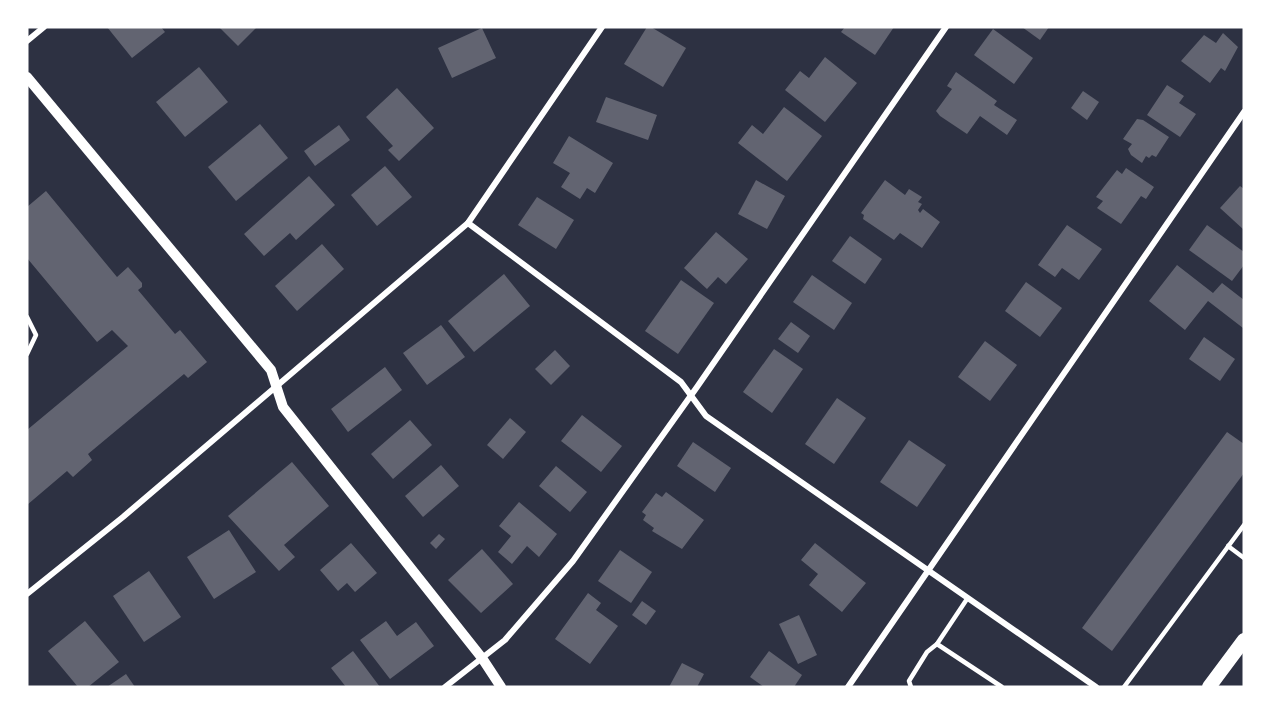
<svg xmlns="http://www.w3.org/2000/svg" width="1271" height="714" viewBox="0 0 1271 714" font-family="Helvetica,sans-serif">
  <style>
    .building { fill: #626471 }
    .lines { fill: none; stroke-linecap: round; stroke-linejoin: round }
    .service { stroke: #fff; stroke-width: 4.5 }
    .minor { stroke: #fff; stroke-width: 6 }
    .tertiary { stroke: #fff; stroke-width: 10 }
    .primary { stroke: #fff; stroke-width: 14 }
  </style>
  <rect width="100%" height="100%" fill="#2d3142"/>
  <g class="building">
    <path d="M107,27h54l4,5 -33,26z"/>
    <path d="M219,27h38l-19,19z"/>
    <path d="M647,27h4l35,21 -23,39 -39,-23z"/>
    <path d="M845,27h49l-19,28 -34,-23z"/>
    <path d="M1022,27h27l-9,13z"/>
    <path d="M482,28l14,30 -44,20 -14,-30z"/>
    <path d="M993,29l40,29 -19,26 -40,-29z"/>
    <path d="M1223,33l15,14 -13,24 -4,-3 -11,15 -29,-22 23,-26 12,8z"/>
    <path d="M825,57l32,26 -32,39 -40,-32 15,-19 9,7z"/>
    <path d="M199,67l29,35 -43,35 -29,-35z"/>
    <path d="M956,72l41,29 -3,4 23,15 -10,15 -27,-19 -13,18 -27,-18 -4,-5 16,-22 -5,-3z"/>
    <path d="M1167,85l17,11 -5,7 17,11 -16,23 -33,-22z"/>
    <path d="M397,88l37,40 -35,33 -11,-11 5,-4 -27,-29z"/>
    <path d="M1083,91l16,11 -12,18 -16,-12z"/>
    <path d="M606,97l51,18 -9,25 -52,-18z"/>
    <path d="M784,107l38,29 -35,45 -49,-38 14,-18 11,9z"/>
    <path d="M1137,119l6,1 26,17 -13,20 -4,-2 -3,3 -3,-2 -4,7 -11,-8 -3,-6 4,-5 -9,-5z"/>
    <path d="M260,124l28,34 -52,43 -28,-34z"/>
    <path d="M339,125l11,15 -35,26 -11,-15z"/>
    <path d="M569,136l44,27 -18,30 -8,-5 -7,11 -19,-12 9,-14 -17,-10z"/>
    <path d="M385,166l27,31 -35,29 -26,-31z"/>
    <path d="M1126,168l28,19 -8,12 -5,-3 -20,28 -24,-16 6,-7 -7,-4 21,-27 5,4z"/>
    <path d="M309,176l26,29 -39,35 -6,-7 -26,23 -20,-22z"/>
    <path d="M756,180l29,16 -18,33 -29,-15z"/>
    <path d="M885,180l20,15 4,-6 13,8 -4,5 4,2 -4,6 2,3 3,-4 17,13 -18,26 -22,-15 -6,7 -31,-21 1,-4 -3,-2z"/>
    <path d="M1240,186l4,3v41l-24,-22z"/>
    <path d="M46,191l71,86 11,-10 14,16v4l-4,3 37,44 5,-4 27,32 -19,16 -4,-4 -96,80 4,6 -19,17 -6,-6 -40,34v-75l101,-84 -16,-16 -15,12 -70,-84v-51z"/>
    <path d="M537,197l37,23 -18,29 -38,-24z"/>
    <path d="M1067,225l35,24 -23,31 -17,-12 -7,9 -17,-12z"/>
    <path d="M1207,225l37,27v13l-12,16 -43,-31z"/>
    <path d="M716,232l32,27 -22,25 -8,-7 -11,12 -23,-21z"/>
    <path d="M850,236l32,23 -17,25 -33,-23z"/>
    <path d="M322,244l22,25 -47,42 -22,-25z"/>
    <path d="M1177,265l36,28 9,-10 22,17 -1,28 -35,-27 -23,29 -36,-29z"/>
    <path d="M504,274l26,32 -56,46 -26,-31z"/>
    <path d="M812,275l40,28 -18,27 -41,-28z"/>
    <path d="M681,280l33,23 -36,51 -33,-23z"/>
    <path d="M1026,282l36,26 -22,29 -35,-26z"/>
    <path d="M791,322l19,14 -12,17 -20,-14z"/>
    <path d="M441,325l24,32 -38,28 -24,-32z"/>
    <path d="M1204,337l31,22 -15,22 -31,-22z"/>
    <path d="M985,341l32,24 -27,36 -32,-24z"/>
    <path d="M774,349l29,20 -31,44 -29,-21z"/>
    <path d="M555,350l15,16 -19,19 -16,-16z"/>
    <path d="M385,367l17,23 -54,42 -17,-23z"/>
    <path d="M837,398l29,20 -32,46 -29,-20z"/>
    <path d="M582,415l40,31 -21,26 -40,-31z"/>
    <path d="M510,418l16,14 -23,27 -16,-14z"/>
    <path d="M410,420l22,25 -39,34 -22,-25z"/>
    <path d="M1227,432l17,12v29l-132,178 -30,-23z"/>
    <path d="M909,440l37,25 -29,42 -37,-25z"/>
    <path d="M693,442l38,26 -16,24 -38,-26z"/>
    <path d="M292,462l37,44 -45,39 11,12 -16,14 -51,-55z"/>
    <path d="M441,465l18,21 -36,31 -18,-21z"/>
    <path d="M556,466l31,26 -17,20 -31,-26z"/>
    <path d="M666,492l38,28 -22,29 -30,-18 2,-3 -11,-8 3,-5 -4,-3 14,-19 6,4z"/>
    <path d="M519,502l38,32 -18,23 -12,-11 -15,18 -14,-12 13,-16 -12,-10z"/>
    <path d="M229,530l27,42 -42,27 -27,-42z"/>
    <path d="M439,534l6,5 -9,10 -6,-6z"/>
    <path d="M351,543l26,30 -22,19 -8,-9 -9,8 -18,-21z"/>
    <path d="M815,543l51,40 -24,29 -33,-27 9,-11 -17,-14z"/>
    <path d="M482,549l31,35 -32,29 -33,-33z"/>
    <path d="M620,550l32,22 -21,31 -33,-22z"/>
    <path d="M149,571l32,46 -37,25 -31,-46z"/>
    <path d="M588,593l13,10 -5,7 22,16 -28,38 -35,-25z"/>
    <path d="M642,601l14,10 -10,14 -14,-10z"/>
    <path d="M799,615l18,40 -19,9 -19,-40z"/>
    <path d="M85,621l34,41 -31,25h-10l-30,-36z"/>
    <path d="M386,621l11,15 19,-14 18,24 -44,33 -30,-39z"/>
    <path d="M353,651l27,36h-34l-15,-19z"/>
    <path d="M769,651l33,24 -8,12h-30l-14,-10z"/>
    <path d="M682,663l22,11 -7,13h-28z"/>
    <path d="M126,674l9,13h-28z"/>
  </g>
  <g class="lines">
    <g class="service">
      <path d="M27,317l9,18 -9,19"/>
      <path d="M1228,546l16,12"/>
      <path d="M967,599l-30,45 65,43"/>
      <path d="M911,687l-2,-6 18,-29 10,-8"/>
      <path d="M1124,687l120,-162"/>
    </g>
    <g class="minor">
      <path d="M27,41l17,-14"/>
      <path d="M468,223l213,159 25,34 390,271"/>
      <path d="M27,594l96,-77 345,-294 134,-196"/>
      <path d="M445,687l60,-47 68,-79 124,-174 249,-360"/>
      <path d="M848,687l396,-575"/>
    </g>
    <path class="tertiary" d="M27,77l244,293 12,37 199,251 19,29"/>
    <path class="primary" d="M1209,687l35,-47"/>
  </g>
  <rect width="1271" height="714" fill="none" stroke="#ffffff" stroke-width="57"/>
</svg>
